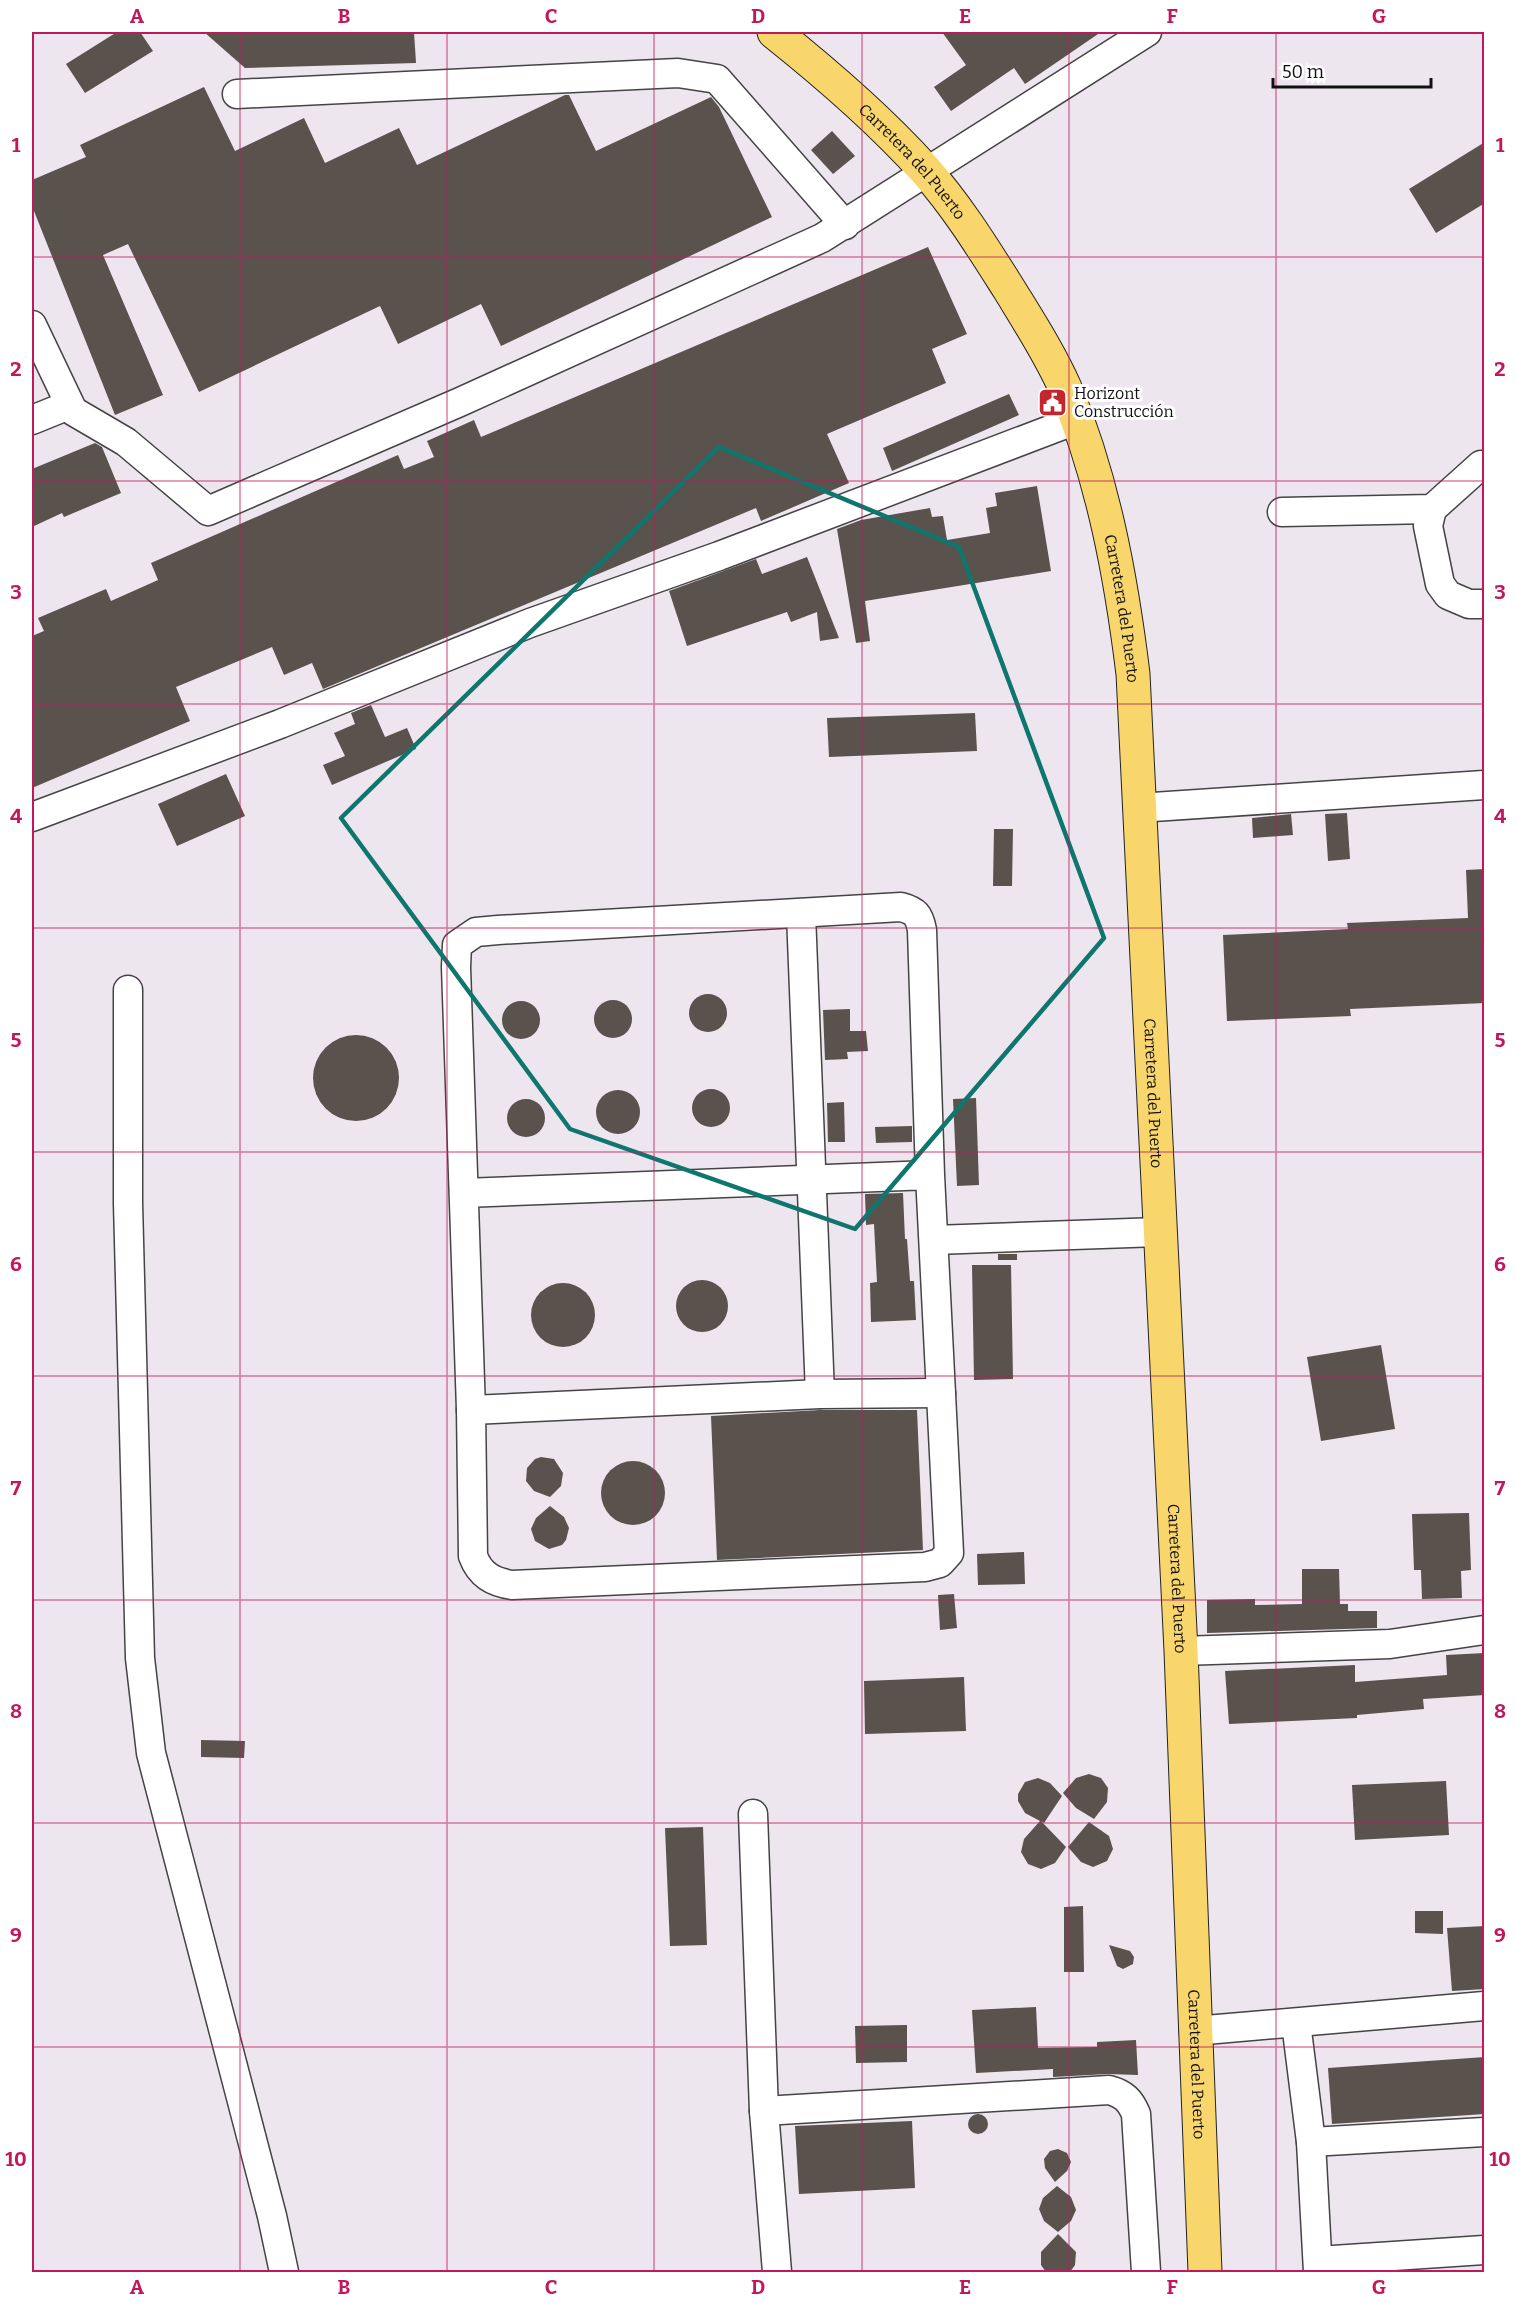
<svg xmlns="http://www.w3.org/2000/svg" width="1516" height="2304" viewBox="0 0 1516 2304" font-family="Bitter,serif">
  <style>
    .industrial { fill: #eee6ef }
    .building { fill: #5a524d }
    .lines { fill: none; stroke-linecap: round; stroke-linejoin: round }
    .minor-casing { stroke: #444; stroke-width: 31 }
    .major-casing { stroke: #222; stroke-width: 35 }
    .minor { stroke: #fff; stroke-width: 28 }
    .major { stroke: #f9d66b; stroke-width: 33 }
    .marked { fill: none; stroke: #0f766e; stroke-width: 4.5; stroke-linejoin: round }
    .grid { fill: none; stroke: #c2185b; stroke-width: 1.5; stroke-opacity: 0.55 }
    .labels { text-anchor: middle; stroke-width: 6; stroke-linejoin: round; paint-order: stroke }
    .street-label { font-size: 16px; fill: #111; stroke: #fff }
    .poi-label { font-size: 16px; fill: #111; stroke: #fff; text-anchor: start }
    .neatline { fill: none; stroke: #c2185b; stroke-width: 2 }
    .grid-label { font-size: 20px; text-anchor: middle; font-weight: bold; fill: #c2185b }
  </style>
  <rect width="100%" height="100%" fill="#fffdf5"/>
  <rect class="industrial" x="32" y="32" width="1452" height="2240"/>
  <g class="building">
    <path d="M117,32h23l13,19 -68,42 -19,-29z"/>
    <path d="M204,32h210l2,31 -171,5z"/>
    <path d="M942,32h159l-76,52 -11,-16 -63,43 -17,-24 32,-22z"/>
    <path d="M204,87l31,64 69,-33 21,45 74,-35 18,37 148,-70h4l27,56 115,-54 8,10 53,110 -271,129 -20,-42 -83,40 -18,-38 -181,86 -71,-148 -25,11 60,140 -48,20 -83,-209v-26l54,-23 -6,-12z"/>
    <path d="M832,131l23,25 -22,18 -22,-24z"/>
    <path d="M1485,142v61l-49,30 -27,-44z"/>
    <path d="M928,247l39,87 -35,15 14,34 -119,51 22,49 -88,38 -5,-13 -433,181 -11,-26 -28,12 -12,-28 -96,40 14,34 -158,67v-152l12,-5 -6,-13 68,-29 5,12 47,-21 -7,-17 247,-108 6,14 30,-12 -7,-16 47,-21 7,17z"/>
    <path d="M1009,394l10,21 -127,56 -9,-23z"/>
    <path d="M95,443l7,4 19,46 -57,24 -2,-4 -30,14v-58z"/>
    <path d="M1037,486l14,85 -186,30 5,40 -14,2 -19,-114 24,-9 69,-12 2,9 11,-1 4,24 43,-7 -4,-25 11,-2 -2,-13z"/>
    <path d="M807,557l32,81 -19,3 -3,-29 -26,10 -4,-10 -100,34 -18,-55 87,-32 6,15z"/>
    <path d="M371,705l14,32 22,-9 9,21 -84,36 -9,-20 22,-9 -11,-23 21,-9 -4,-11z"/>
    <path d="M975,713l2,38 -148,6 -2,-39z"/>
    <path d="M226,774l19,42 -68,30 -19,-42z"/>
    <path d="M1347,813l3,46 -22,2 -3,-47z"/>
    <path d="M1291,814l2,21 -40,3 -1,-20z"/>
    <path d="M994,829h19l-1,57h-19z"/>
    <path d="M1485,869v134l-135,6 1,7 -124,5 -4,-86 125,-6 -1,-6 121,-5 -2,-48z"/>
    <circle cx="708" cy="1013" r="19"/>
    <circle cx="613" cy="1019" r="19"/>
    <circle cx="521" cy="1020" r="19"/>
    <path d="M850,1009v22h16l2,20 -21,1 1,7 -23,1 -2,-50z"/>
    <circle cx="356" cy="1078" r="43"/>
    <circle cx="711" cy="1108" r="19"/>
    <circle cx="618" cy="1112" r="22"/>
    <path d="M976,1098l3,87 -22,1 -4,-87z"/>
    <circle cx="526" cy="1118" r="19"/>
    <path d="M844,1102l1,40h-17l-1,-39z"/>
    <path d="M912,1126v16l-36,1 -1,-16z"/>
    <path d="M903,1193l2,46h2l3,42h4l2,39 -45,2 -1,-39 7,-1 -3,-58 -8,1 -1,-31z"/>
    <rect x="998" y="1254" width="19" height="6"/>
    <path d="M972,1265h39l2,114 -39,1z"/>
    <circle cx="702" cy="1306" r="26"/>
    <circle cx="563" cy="1315" r="32"/>
    <path d="M1381,1345l14,84 -74,12 -14,-84z"/>
    <path d="M820,1410h97l6,140 -206,10 -6,-144z"/>
    <path d="M541,1457l13,2 9,14 -2,13 -11,11 -16,-6 -8,-10 1,-13 8,-9z"/>
    <circle cx="633" cy="1493" r="32"/>
    <path d="M550,1506l14,11 5,11 -3,12 -4,5 -13,4 -14,-8 -4,-12 5,-11z"/>
    <path d="M1469,1513l2,57 -10,1 1,27 -40,1 -1,-29h-7l-2,-56z"/>
    <path d="M1024,1552l1,32 -47,1 -1,-31z"/>
    <path d="M1302,1569h37l1,35h8v7h29v17l-170,5v-33l48,-1v6l47,-1z"/>
    <path d="M954,1594l3,34 -17,2 -2,-35z"/>
    <path d="M1485,1653v42l-62,4 1,10 -67,6v3l-128,6 -4,-53 130,-6v17l92,-7 -1,-20z"/>
    <path d="M964,1677l2,54 -101,3 -1,-53z"/>
    <path d="M201,1740l44,1 -1,17 -43,-1z"/>
    <path d="M1089,1774l12,4 7,10 -1,14 -13,17 -18,-11 -13,-15 13,-15z"/>
    <path d="M1038,1778l12,5 12,13 -18,27 -3,-2 25,26 -11,16 -14,6 -13,-5 -7,-12 3,-13 16,-18 -15,-8 -7,-12v-7l7,-12z"/>
    <path d="M1446,1781l3,54 -94,5 -3,-55z"/>
    <path d="M1089,1822l20,14 4,13 -6,12 -14,6 -12,-5 -13,-15z"/>
    <path d="M703,1827l4,118 -37,1 -5,-118z"/>
    <path d="M1083,1906l1,66h-20v-65z"/>
    <path d="M1415,1911h28v23l-28,-1z"/>
    <path d="M1485,1926v63l-33,2 -5,-63z"/>
    <path d="M1109,1945l21,6 4,6 -1,7 -10,5 -6,-3z"/>
    <path d="M1036,2007l2,41 59,-1v-5l39,-2 2,35 -30,-1 -55,3v-8l-77,4 -4,-63z"/>
    <path d="M907,2025v37l-51,1 -1,-37z"/>
    <path d="M1485,2057v57l-153,10 -4,-56z"/>
    <circle cx="978" cy="2124" r="10"/>
    <path d="M912,2121l3,67 -116,6 -4,-68z"/>
    <path d="M1058,2149l9,4 4,9 -4,9 -12,11 -10,-14 -1,-9 6,-8z"/>
    <path d="M1057,2186l14,11 5,13 -5,11 -13,11 -14,-11 -5,-12 4,-11z"/>
    <path d="M1058,2234l18,18 -1,13 -5,7h-24l-5,-7v-13z"/>
  </g>
  <g class="lines">
    <defs>
      <g id="minor">
        <path d="M237,94l441,-21 39,6 128,146"/>
        <path d="M32,325l41,86 53,31 82,69 252,-109 362,-164 325,-206"/>
        <path d="M32,420l37,-15"/>
        <path d="M1432,509l-4,17 12,58 8,11 21,9h15"/>
        <path d="M1282,512l150,-3 49,-44h3"/>
        <path d="M1138,808l346,-23"/>
        <path d="M32,817l248,-93 250,-101 189,-67 357,-136"/>
        <path d="M801,914l19,480"/>
        <path d="M128,990v213l12,455 11,95 121,463 12,56"/>
        <path d="M464,1193l466,-18 19,378 -9,10 -15,4 -413,18c-19,-3 -32,-10 -39,-29l-2,-146 -15,-443 1,-22 19,-13 22,-2 403,-23c15,4 18,8 21,23l8,245"/>
        <path d="M935,1240l224,-8"/>
        <path d="M471,1410l349,-16 121,-1"/>
        <path d="M1181,1651l209,-7 94,-14"/>
        <path d="M753,1814l11,297 13,161"/>
        <path d="M1296,2023l15,119 7,130"/>
        <path d="M1194,2031l290,-25"/>
        <path d="M764,2111l345,-21c15,4 21,10 27,24l10,158"/>
        <path d="M1311,2142l173,-10"/>
        <path d="M1318,2261l166,-11"/>
      </g>
      <g id="major">
        <path id="s1" d="M774,32c54,43 105,87 151,138 32,36 58,78 84,119 19,31 41,65 56,99 38,91 56,188 68,286l48,977 24,621"/>
      </g>
    </defs>
    <use href="#minor" class="minor-casing"/>
    <use href="#major" class="major-casing"/>
    <use href="#minor" class="minor"/>
    <use href="#major" class="major"/>
  </g>
  <path class="marked" d="M719,447l240,100 145,391 -249,291 -285,-100 -229,-311z"/>
  <path class="grid" d="M240,32v2240M447,32v2240M654,32v2240M862,32v2240M1069,32v2240M1276,32v2240M32,257h1452M32,481h1452M32,704h1452M32,928h1452M32,1152h1452M32,1376h1452M32,1600h1452M32,1823h1452M32,2047h1452"/>
  <defs>
    <symbol id="civic-square" viewBox="-11 -11 22 22"><rect x="-9" y="-9" width="18" height="18" rx="4" fill="#c4262e" stroke="#fff"/><path d="M-.6-6.5H3V-4.5H.6V-3L4-1V1h2V6H-6V1h2V-1L-.6-3ZM-1.2 2.5V6h2.4V2.5Z" fill="#fff"/></symbol>
  </defs>
  <g fill-rule="evenodd">
    <use href="#civic-square" x="1036" y="386" width="33" height="33"/>
  </g>
  <g class="labels">
    <g class="street-label">
      <text dy="6" stroke="none"><textPath href="#s1" startOffset="190">Carretera del Puerto</textPath></text>
      <text dy="6" stroke="none"><textPath href="#s1" startOffset="693">Carretera del Puerto</textPath></text>
      <text dy="6" stroke="none"><textPath href="#s1" startOffset="1179">Carretera del Puerto</textPath></text>
      <text dy="6" stroke="none"><textPath href="#s1" startOffset="1665">Carretera del Puerto</textPath></text>
      <text dy="6" stroke="none"><textPath href="#s1" startOffset="2151">Carretera del Puerto</textPath></text>
    </g>
    <g class="poi-label">
      <text x="1074" y="399">Horizont<tspan x="1074" dy="18">Construcción</tspan></text>
    </g>
  </g>
  <rect width="1516" height="2304" fill="none" stroke="#ffffff" stroke-width="66"/>
  <path d="M1273 78v9h158v-9" fill="none" stroke="#111111" stroke-width="3"/>
  <text x="1282" y="78" font-size="18" fill="#111111" stroke="#ffffff" stroke-width="4.5" paint-order="stroke">50 m</text>
  <rect x="33" y="33" width="1450" height="2238" class="neatline"/>
  <g class="grid-label">
    <text x="137" y="23">A</text>
    <text x="344" y="23">B</text>
    <text x="551" y="23">C</text>
    <text x="758" y="23">D</text>
    <text x="965" y="23">E</text>
    <text x="1172" y="23">F</text>
    <text x="1379" y="23">G</text>
    <text x="16" y="152">1</text>
    <text x="1500" y="152">1</text>
    <text x="16" y="376">2</text>
    <text x="1500" y="376">2</text>
    <text x="16" y="599">3</text>
    <text x="1500" y="599">3</text>
    <text x="16" y="823">4</text>
    <text x="1500" y="823">4</text>
    <text x="16" y="1047">5</text>
    <text x="1500" y="1047">5</text>
    <text x="16" y="1271">6</text>
    <text x="1500" y="1271">6</text>
    <text x="16" y="1495">7</text>
    <text x="1500" y="1495">7</text>
    <text x="16" y="1718">8</text>
    <text x="1500" y="1718">8</text>
    <text x="16" y="1942">9</text>
    <text x="1500" y="1942">9</text>
    <text x="16" y="2166">10</text>
    <text x="1500" y="2166">10</text>
    <text x="137" y="2294">A</text>
    <text x="344" y="2294">B</text>
    <text x="551" y="2294">C</text>
    <text x="758" y="2294">D</text>
    <text x="965" y="2294">E</text>
    <text x="1172" y="2294">F</text>
    <text x="1379" y="2294">G</text>
  </g>
</svg>
